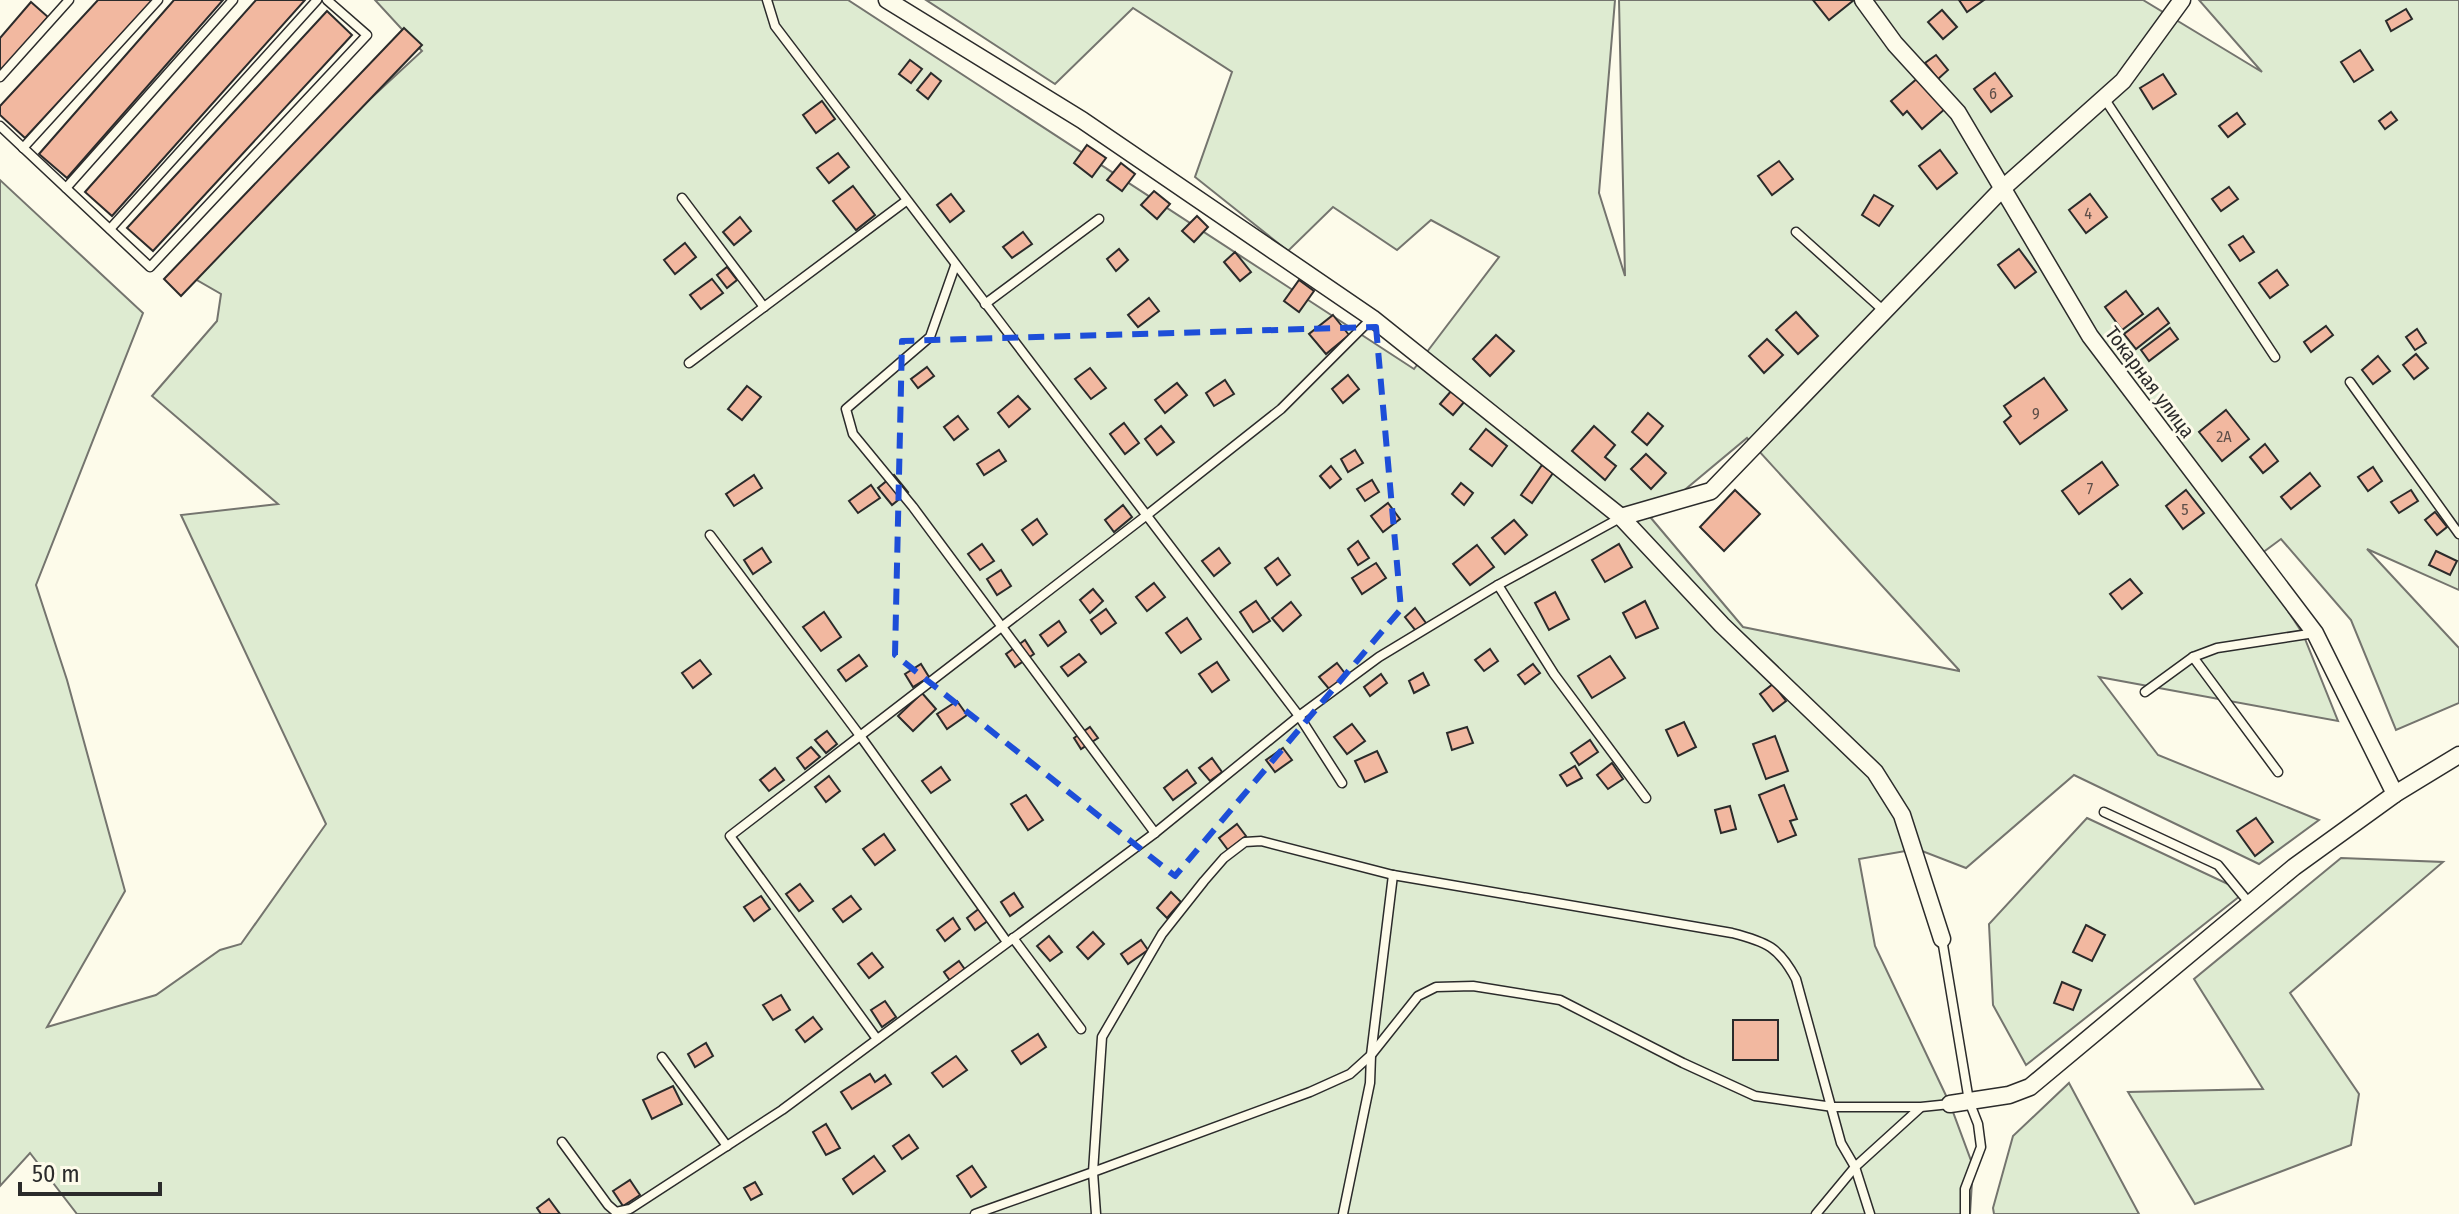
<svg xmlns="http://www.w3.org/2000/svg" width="2459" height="1214" viewBox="0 0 2459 1214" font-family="'Fira Sans Condensed',sans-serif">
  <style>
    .green { fill: #deebd1; stroke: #74746e; stroke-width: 2; fill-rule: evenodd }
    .building { fill: #f2b8a0; stroke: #2b2b2b; stroke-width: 2 }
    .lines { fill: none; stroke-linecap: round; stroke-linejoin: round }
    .lane-casing { stroke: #2b2b2b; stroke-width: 11 }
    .street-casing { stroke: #2b2b2b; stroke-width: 19 }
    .lane { stroke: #fdfbea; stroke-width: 8 }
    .street { stroke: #fdfbea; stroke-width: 16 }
    .marked { fill: none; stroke: #1d4ed8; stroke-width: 6; stroke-dasharray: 16 10; stroke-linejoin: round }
    .labels { text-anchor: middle; stroke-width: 6; stroke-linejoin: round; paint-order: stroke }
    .number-label { font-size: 16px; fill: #5d4e48 }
    .street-label { font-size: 20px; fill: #2b2b2b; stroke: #fdfbea }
  </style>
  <rect width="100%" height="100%" fill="#fdfbea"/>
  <g class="green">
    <path d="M375,0h473l566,369 85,-112 -68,-37 -34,30 -64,-43 -45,44 -93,-74 37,-105 -99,-64 -78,76 -129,-84h689l-16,193 26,83 -6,-276h524l119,72 -63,-72h260v590l-92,-41 92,99v55l-63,27 -45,-110 -70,-81 -27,20 49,75 35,87 -239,-44 59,78 161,65 -60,44 -185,-89 -108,93 -49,-19 -58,10 16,87 75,158 23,62 -3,48h-1893l-47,-61 -30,33v-1006l143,133 -107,272 31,95 58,211 -78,136 109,-32 64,-45 21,-6 85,-120 -145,-309 97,-11 -126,-108 65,-75 4,-27 -38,-22 239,-221zM1747,438l212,232v1l-216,-44 -92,-109z"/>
    <path d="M2087,818l158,74 -219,173 -33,-60 -4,-81z"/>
    <path d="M2341,858l102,4 -153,131 69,101 -8,51 -156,59 -67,-112 135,-3 -69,-110z"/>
    <path d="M2069,1083l70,131h-145l-1,-6 20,-72z"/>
  </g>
  <g class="building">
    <path d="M98,0h55l-128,138 -25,-23v-9z"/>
    <path d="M174,0h49l-156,178 -28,-24z"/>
    <path d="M256,0h49l-193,216 -27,-24z"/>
    <path d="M1813,0h41l-25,20z"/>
    <path d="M1959,0h25l-17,12z"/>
    <path d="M31,2l17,15 -48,56v-35z"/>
    <path d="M2406,9l6,10 -21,12 -5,-10z"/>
    <path d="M1942,10l15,17 -14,12 -15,-17z"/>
    <path d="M327,11l25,24 -199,216 -26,-23z"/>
    <path d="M404,28l18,17 -241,251 -17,-17z"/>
    <path d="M2360,50l13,20 -19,12 -13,-20z"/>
    <path d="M1936,55l12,15 -10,9 -13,-16z"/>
    <path d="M910,60l12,9 -11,14 -12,-9z"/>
    <path d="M931,73l10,8 -13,18 -11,-9z"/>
    <path d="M1995,73l17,23 -21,16 -17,-23z"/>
    <path d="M2163,74l13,20 -23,15 -13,-21z"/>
    <path d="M1919,77l27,31 -24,21 -15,-18 -4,4 -12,-14z"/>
    <path d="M822,101l13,18 -19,14 -13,-18z"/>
    <path d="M2391,112l6,8 -12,9 -6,-8z"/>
    <path d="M2237,113l8,11 -17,13 -9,-11z"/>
    <path d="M1087,145l19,13 -14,19 -18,-14z"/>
    <path d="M1940,150l17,23 -20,16 -18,-23z"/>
    <path d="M838,153l11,14 -20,16 -12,-15z"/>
    <path d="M1779,161l14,18 -21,16 -14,-19z"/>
    <path d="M1121,163l14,11 -13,17 -15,-11z"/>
    <path d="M853,186l22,29 -19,15 -23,-29z"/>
    <path d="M2229,187l9,12 -17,12 -9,-12z"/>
    <path d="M1154,191l16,13 -13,15 -16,-14z"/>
    <path d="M951,194l13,17 -14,11 -13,-17z"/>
    <path d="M2090,194l17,23 -21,16 -17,-23z"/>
    <path d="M1874,195l19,11 -14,20 -17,-11z"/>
    <path d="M1197,216l11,11 -14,15 -12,-11z"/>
    <path d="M740,217l11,14 -17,14 -11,-13z"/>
    <path d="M1023,232l9,12 -20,14 -9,-11z"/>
    <path d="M2243,236l11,16 -14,9 -11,-16z"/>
    <path d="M685,243l11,14 -21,17 -11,-14z"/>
    <path d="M1119,249l9,11 -12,11 -9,-12z"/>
    <path d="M2019,249l17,23 -21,16 -17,-23z"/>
    <path d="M1235,252l16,20 -11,9 -16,-19z"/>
    <path d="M727,267l10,13 -10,8 -10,-13z"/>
    <path d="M2277,270l11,15 -18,13 -11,-15z"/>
    <path d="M712,279l11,14 -22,16 -11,-14z"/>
    <path d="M1299,280l15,11 -15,21 -15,-11z"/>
    <path d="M2126,291l17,23 -21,16 -17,-23z"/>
    <path d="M1149,298l10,13 -21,16 -10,-12z"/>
    <path d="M2158,308l11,15 -33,26 -12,-15z"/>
    <path d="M1796,312l22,24 -20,18 -22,-24z"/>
    <path d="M1333,315l16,20 -23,19 -17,-20z"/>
    <path d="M2326,326l7,9 -22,17 -7,-10z"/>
    <path d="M2170,328l8,11 -29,22 -8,-11z"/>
    <path d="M2417,329l9,14 -11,7 -9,-13z"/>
    <path d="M1496,335l18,16 -24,25 -17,-17z"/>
    <path d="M1767,339l16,16 -19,18 -15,-17z"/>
    <path d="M2416,354l12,14 -14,11 -11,-14z"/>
    <path d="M2378,356l12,15 -17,13 -11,-14z"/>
    <path d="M927,367l7,9 -16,12 -7,-9z"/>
    <path d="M1090,368l16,20 -15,11 -16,-20z"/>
    <path d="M1348,375l11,14 -16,14 -11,-14z"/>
    <path d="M2044,378l23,32 -47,34 -16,-22 7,-6 -7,-10z"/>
    <path d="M1225,380l9,14 -20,12 -8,-13z"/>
    <path d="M1177,383l10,12 -22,18 -10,-13z"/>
    <path d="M747,386l14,11 -19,23 -14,-11z"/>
    <path d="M1452,390l13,11 -12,14 -13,-11z"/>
    <path d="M1018,396l12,13 -21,18 -11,-14z"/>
    <path d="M2226,410l23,29 -27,22 -23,-29z"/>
    <path d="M1648,413l15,13 -16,19 -15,-13z"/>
    <path d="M958,416l10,13 -14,11 -10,-13z"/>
    <path d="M1124,423l15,20 -14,11 -15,-20z"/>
    <path d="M1161,426l13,16 -17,13 -12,-16z"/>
    <path d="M1594,426l21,19 -10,12 11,9 -11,14 -33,-29z"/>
    <path d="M1486,429l21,17 -15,20 -22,-17z"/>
    <path d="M2265,444l13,17 -15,12 -13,-16z"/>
    <path d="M999,450l7,11 -22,14 -7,-11z"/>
    <path d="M1355,450l8,13 -15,9 -7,-13z"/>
    <path d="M1646,454l20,19 -15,16 -20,-20z"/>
    <path d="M2102,462l16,23 -39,29 -17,-23z"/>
    <path d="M1542,465l11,8 -21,30 -11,-8z"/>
    <path d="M1331,466l10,13 -11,9 -10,-12z"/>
    <path d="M2373,467l9,14 -14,10 -10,-14z"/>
    <path d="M2310,473l10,13 -29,23 -10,-12z"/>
    <path d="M754,475l8,13 -28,18 -8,-12z"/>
    <path d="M894,475l14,17 -16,13 -14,-17z"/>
    <path d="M1372,480l7,12 -14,9 -8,-12z"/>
    <path d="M1461,483l12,10 -9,12 -12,-11z"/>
    <path d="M871,485l9,13 -22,15 -9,-12z"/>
    <path d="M1735,490l25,24 -36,37 -24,-24z"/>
    <path d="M2186,490l18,23 -21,16 -17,-23z"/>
    <path d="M2411,490l7,11 -19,12 -8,-11z"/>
    <path d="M1388,503l12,16 -17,13 -12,-16z"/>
    <path d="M1123,505l9,12 -18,15 -9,-12z"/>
    <path d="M2435,512l12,15 -10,8 -12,-15z"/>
    <path d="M1037,519l10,15 -14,11 -11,-15z"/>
    <path d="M1514,520l13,15 -22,19 -13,-16z"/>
    <path d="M1358,541l11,17 -11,7 -10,-16z"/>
    <path d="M982,544l12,17 -14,9 -12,-16z"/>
    <path d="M1619,544l13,23 -27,15 -13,-22z"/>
    <path d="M1477,545l17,22 -24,18 -17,-21z"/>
    <path d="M762,548l9,14 -18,12 -9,-14z"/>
    <path d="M1219,548l11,15 -16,13 -12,-15z"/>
    <path d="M2436,551l21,10 -7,14 -21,-10z"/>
    <path d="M1278,558l12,17 -13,10 -12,-17z"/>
    <path d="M1376,563l10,15 -24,16 -10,-16z"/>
    <path d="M1001,570l10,16 -14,9 -10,-16z"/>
    <path d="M2130,579l12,14 -20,16 -12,-15z"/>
    <path d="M1154,583l11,14 -18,14 -11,-14z"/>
    <path d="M1093,589l10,12 -13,12 -10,-13z"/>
    <path d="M1555,592l14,27 -20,11 -14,-27z"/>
    <path d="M1256,601l14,20 -17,11 -13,-20z"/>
    <path d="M1645,601l13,27 -22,10 -13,-25z"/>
    <path d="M1291,602l10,13 -18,16 -11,-13z"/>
    <path d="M1415,608l11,15 -10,8 -11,-14z"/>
    <path d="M1106,609l10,14 -15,11 -10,-14z"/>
    <path d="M824,612l17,25 -20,14 -18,-24z"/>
    <path d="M1187,618l14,21 -20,14 -15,-20z"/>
    <path d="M1059,621l7,11 -18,14 -8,-11z"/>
    <path d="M1025,640l9,14 -19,13 -9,-13z"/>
    <path d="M1490,649l8,12 -14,10 -9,-11z"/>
    <path d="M1079,654l7,8 -18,14 -7,-9z"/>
    <path d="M859,655l8,11 -21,15 -8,-11z"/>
    <path d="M1610,656l15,22 -33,20 -14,-22z"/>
    <path d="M700,660l11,14 -18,14 -11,-15z"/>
    <path d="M1217,662l12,18 -17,12 -13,-18z"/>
    <path d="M1337,663l10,13 -17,14 -11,-13z"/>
    <path d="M921,664l8,13 -16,10 -8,-13z"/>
    <path d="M1533,664l7,9 -15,11 -7,-9z"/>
    <path d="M1423,673l6,12 -15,8 -5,-12z"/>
    <path d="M1381,674l6,9 -17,13 -6,-9z"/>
    <path d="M1773,684l13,17 -13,10 -13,-17z"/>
    <path d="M922,693l14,16 -23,22 -15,-15z"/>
    <path d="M957,701l10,14 -20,14 -10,-15z"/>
    <path d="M1684,722l12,25 -18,9 -12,-26z"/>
    <path d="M1352,724l13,17 -18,13 -13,-17z"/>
    <path d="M1090,727l8,11 -17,11 -7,-11z"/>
    <path d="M1467,727l6,16 -21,7 -5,-17z"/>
    <path d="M827,731l10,13 -11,9 -11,-13z"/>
    <path d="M1775,736l13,35 -22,8 -13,-35z"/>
    <path d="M1590,740l8,12 -19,13 -8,-12z"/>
    <path d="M811,747l9,10 -15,12 -8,-11z"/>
    <path d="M1283,748l9,12 -17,12 -9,-12z"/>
    <path d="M1377,751l10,21 -22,10 -10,-21z"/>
    <path d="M1212,758l10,14 -12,9 -11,-13z"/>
    <path d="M1612,763l11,16 -15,10 -11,-14z"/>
    <path d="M1575,766l7,12 -15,8 -7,-11z"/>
    <path d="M941,767l9,13 -19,13 -9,-12z"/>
    <path d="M775,768l9,12 -15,11 -9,-11z"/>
    <path d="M1187,770l9,13 -23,17 -9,-12z"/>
    <path d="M829,776l11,15 -14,11 -11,-15z"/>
    <path d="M1784,785l13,34 -7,2 6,14 -18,7 -19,-47z"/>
    <path d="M1026,795l17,25 -15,10 -17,-26z"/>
    <path d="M1730,806l6,23 -15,4 -6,-23z"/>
    <path d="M2256,818l17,24 -18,14 -18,-25z"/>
    <path d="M1237,824l9,12 -18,14 -9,-12z"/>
    <path d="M884,834l11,16 -20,15 -12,-16z"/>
    <path d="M800,884l13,17 -14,10 -13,-17z"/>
    <path d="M1171,892l10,10 -14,16 -10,-10z"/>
    <path d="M1014,893l9,14 -13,9 -9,-14z"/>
    <path d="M761,896l9,13 -16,12 -10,-14z"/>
    <path d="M851,896l10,13 -18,13 -10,-13z"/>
    <path d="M980,908l9,12 -14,10 -8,-12z"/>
    <path d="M953,918l7,11 -15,12 -8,-11z"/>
    <path d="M2086,925l19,10 -13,26 -19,-9z"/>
    <path d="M1093,932l11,12 -16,15 -11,-12z"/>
    <path d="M1049,936l13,16 -12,9 -13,-15z"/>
    <path d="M1141,940l7,10 -20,14 -7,-10z"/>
    <path d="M872,953l11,14 -14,11 -11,-14z"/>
    <path d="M959,961l7,10 -15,11 -7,-10z"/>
    <path d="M2062,982l19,8 -8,20 -19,-7z"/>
    <path d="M781,995l9,15 -17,10 -10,-15z"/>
    <path d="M885,1001l11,16 -14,10 -11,-17z"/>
    <path d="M813,1017l9,12 -17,13 -9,-12z"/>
    <rect x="1733" y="1020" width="45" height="40"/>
    <path d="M1038,1034l8,13 -25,17 -9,-13z"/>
    <path d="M706,1043l7,13 -18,11 -7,-13z"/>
    <path d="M956,1056l11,14 -24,17 -11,-14z"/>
    <path d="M870,1074l5,8 10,-7 6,9 -39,25 -11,-17z"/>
    <path d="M673,1086l9,18 -30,15 -9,-19z"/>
    <path d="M826,1124l14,24 -14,7 -13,-23z"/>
    <path d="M909,1135l9,13 -16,11 -9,-13z"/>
    <path d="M874,1156l11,15 -32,23 -10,-15z"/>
    <path d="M972,1166l14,21 -15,10 -14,-21z"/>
    <path d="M630,1180l10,15 -17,11 -10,-15z"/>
    <path d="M755,1182l7,12 -11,6 -7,-12z"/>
    <path d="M549,1199l11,15h-19l-4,-6z"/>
  </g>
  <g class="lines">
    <defs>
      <g id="lane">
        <path d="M767,0l8,26 524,690 43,67"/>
        <path d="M0,77l69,-77"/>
        <path d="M2104,98l171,259"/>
        <path d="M0,126l150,141 217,-232 -40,-35"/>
        <path d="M23,148l135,-148"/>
        <path d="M66,188l167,-188"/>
        <path d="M682,198l82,109"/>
        <path d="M110,229l207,-229"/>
        <path d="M1796,232l88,79"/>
        <path d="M955,266l-25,71 -84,72 7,25 60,73 242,326"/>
        <path d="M985,304l114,-85"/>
        <path d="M689,363l217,-162"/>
        <path d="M2350,382l109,152"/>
        <path d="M710,535l151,202 146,205"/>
        <path d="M1498,585l56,89 92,124"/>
        <path d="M2193,657l85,115"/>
        <path d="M2145,692l48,-35 24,-9 98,-15"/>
        <path d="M2104,812l114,53 32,39"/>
        <path d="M1013,938l68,91"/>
        <path d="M1942,939l27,162 9,23 3,23 -16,42v25"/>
        <path d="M877,1039l-147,-203 417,-321 134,-106 91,-91"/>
        <path d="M662,1057l65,89"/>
        <path d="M562,1142l46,63 8,7 14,-3 152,-99 373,-277 144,-117 80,-59 119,-72 122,-67"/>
        <path d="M975,1214l118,-42 9,-135 60,-103 42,-53 20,-23 21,-16 16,-1 132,34 339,58c35,9 47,14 64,46l45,164 14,24 15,47"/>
        <path d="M1096,1214l-3,-42 217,-80 40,-18 21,-19 47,-59 18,-9 37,-1 87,14 123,63 72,33 78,11h88l29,-3"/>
        <path d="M1343,1214l27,-131 1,-28 22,-180"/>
        <path d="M1816,1214l39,-47 65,-59"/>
      </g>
      <g id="street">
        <path d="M887,0l195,120 290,198 249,199 101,108 153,147 27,43 40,124"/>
        <path d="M1863,0l32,44 63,69 132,223 225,297 80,161"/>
        <path d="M1621,517l90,-26 292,-303 120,-107 59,-81"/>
        <path d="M1950,1104l59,-9 21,-8 264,-220 101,-73 64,-39"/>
      </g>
    </defs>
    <use href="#lane" class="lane-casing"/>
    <use href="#street" class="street-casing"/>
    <use href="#lane" class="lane"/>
    <use href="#street" class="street"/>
  </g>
  <path class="marked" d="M1376,327l25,282 -226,267 -280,-221 7,-314z"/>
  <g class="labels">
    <g class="number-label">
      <text x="1993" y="99">6</text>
      <text x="2088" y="219">4</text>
      <text x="2036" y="419">9</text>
      <text x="2224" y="442">2А</text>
      <text x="2090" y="494">7</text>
      <text x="2185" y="515">5</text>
    </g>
    <g class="street-label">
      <text transform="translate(2150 382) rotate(53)" y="7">Токарная улица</text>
    </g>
  </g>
  <path d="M20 1182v12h140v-12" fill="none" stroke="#2b2b2b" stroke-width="4"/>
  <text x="32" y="1182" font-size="24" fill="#2b2b2b" stroke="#fdfbea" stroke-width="6" paint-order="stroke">50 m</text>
</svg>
